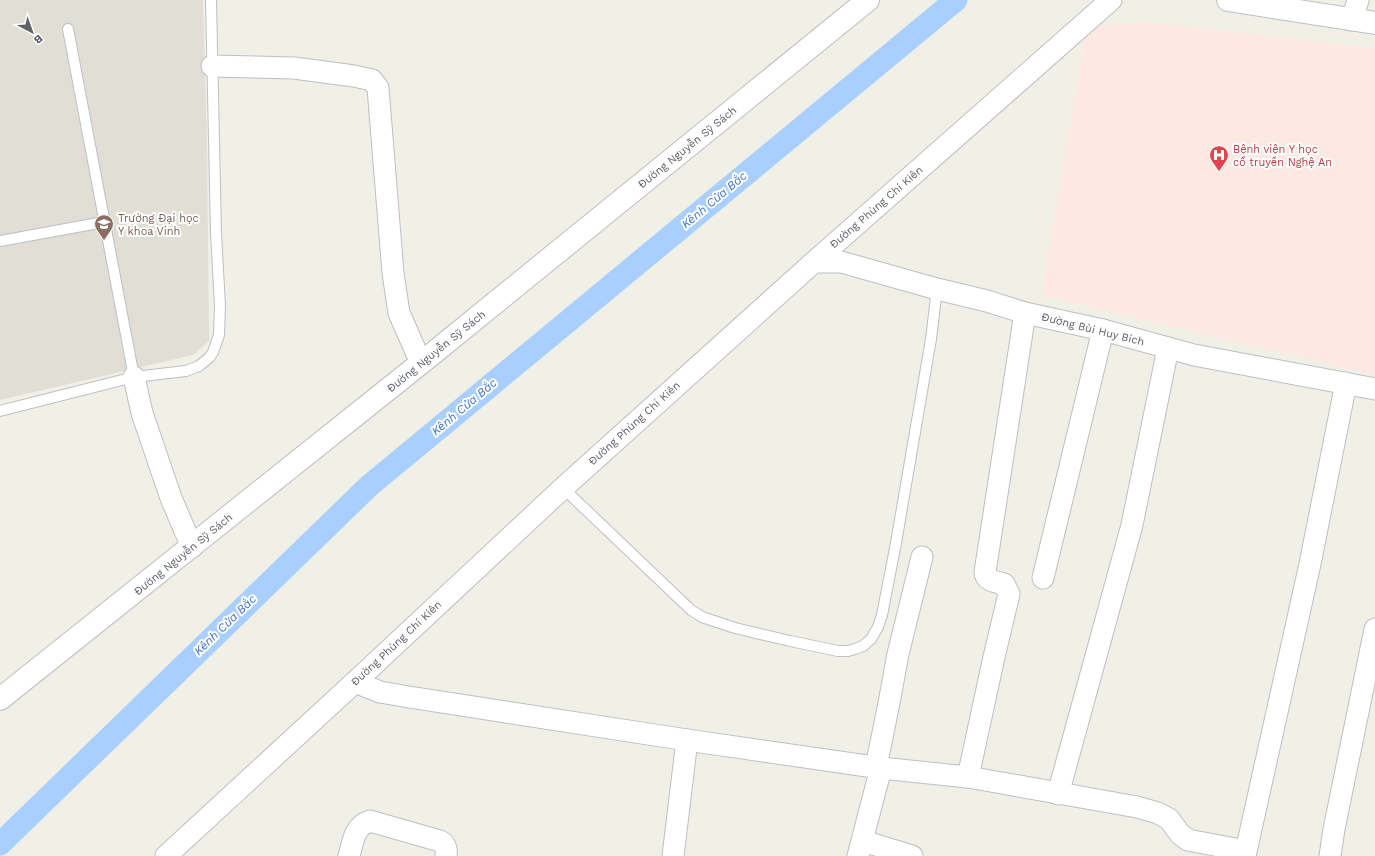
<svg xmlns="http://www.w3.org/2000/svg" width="1375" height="856" viewBox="0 0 1375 856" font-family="'Work Sans',sans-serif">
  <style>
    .education { fill: #e1dfd5 }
    .medical { fill: #fee8e2 }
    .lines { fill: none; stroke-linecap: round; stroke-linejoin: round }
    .canal { stroke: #a8cfff; stroke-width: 23 }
    .service-casing { stroke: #bdbfc6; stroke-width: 12 }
    .minor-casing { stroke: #bdbfc6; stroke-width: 23 }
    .tertiary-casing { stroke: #bdbfc6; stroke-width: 24 }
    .secondary-casing { stroke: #bbbec5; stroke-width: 24 }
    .service { stroke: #fff; stroke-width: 10 }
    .minor { stroke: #fff; stroke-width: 21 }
    .tertiary { stroke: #fff; stroke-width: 22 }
    .secondary { stroke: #fff; stroke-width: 22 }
    .labels { text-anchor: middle; stroke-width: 4; stroke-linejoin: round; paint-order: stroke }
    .street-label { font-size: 11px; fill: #5d6168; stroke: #fff }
    .health-label { font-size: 11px; fill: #be3a42; stroke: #fff; text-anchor: start }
    .education-label { font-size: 11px; fill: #785e54; stroke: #fff; text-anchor: start }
    .water-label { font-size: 12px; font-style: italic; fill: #3d74d0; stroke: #fff }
  </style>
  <rect width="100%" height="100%" fill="#f1f0e6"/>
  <path class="education" d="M0,0h203l4,142 2,199 -16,14 -193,45z"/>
  <path class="medical" d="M1146,22l229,26v327l-334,-80 46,-268z"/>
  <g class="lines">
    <path class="canal" d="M0,844l369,-358 587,-486"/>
    <defs>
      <g id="service">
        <path d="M68,29l66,348"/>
        <path d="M0,241l104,-19"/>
        <path d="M0,411l134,-34 52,-6 13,-5 11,-9 3,-5 6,-17 1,-29 -4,-73 -5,-233"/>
        <path d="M563,488l128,122 11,7 33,11 55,13 48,10h10l7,-2 8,-3 8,-7 7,-12 4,-12 14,-72 35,-204 6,-50"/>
      </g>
      <g id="minor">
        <path d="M1352,20l6,-20"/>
        <path d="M212,66l82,2 60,8 18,4 6,8 15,185 6,40 22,50"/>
        <path d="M814,262h27l96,27 50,12 38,12 78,17 91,25 181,34"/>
        <path d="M134,377l8,36 29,85 21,49"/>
        <path d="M1043,578l60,-248"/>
        <path d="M355,682l25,10 29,5 278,43 194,28 87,9 169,30 21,6 11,6 11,15 8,6 58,11"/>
        <path d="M876,767l13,-64 9,-49 24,-97"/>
        <path d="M968,777l26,-120 15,-63 -5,-10c-7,-2 -19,-3 -19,-12l40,-259"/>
        <path d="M1058,794l74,-269 36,-177"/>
        <path d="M863,841l49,15"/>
        <path d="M166,856l189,-174 208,-194 251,-226 297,-262"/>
        <path d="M349,856c4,-14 5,-30 21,-35l70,20c6,3 7,9 6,15"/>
        <path d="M673,856l14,-116"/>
        <path d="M858,856l23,-88"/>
        <path d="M1245,856l65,-292 36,-181"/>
        <path d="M1330,856l4,-27 41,-200"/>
      </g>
      <path id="tertiary" d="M1228,0l147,23"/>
      <path id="secondary" d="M0,699l421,-336 447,-363"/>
    </defs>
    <use href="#service" class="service-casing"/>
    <use href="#minor" class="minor-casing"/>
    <use href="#tertiary" class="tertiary-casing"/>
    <use href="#secondary" class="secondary-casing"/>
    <use href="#service" class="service"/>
    <use href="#minor" class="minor"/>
    <use href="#tertiary" class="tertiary"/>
    <use href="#secondary" class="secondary"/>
  </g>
  <defs>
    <symbol id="hospital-pin" viewBox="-11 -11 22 30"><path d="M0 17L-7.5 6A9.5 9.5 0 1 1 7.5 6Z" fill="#e0444e" stroke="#fff"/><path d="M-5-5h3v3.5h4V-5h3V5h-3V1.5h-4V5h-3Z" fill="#fff"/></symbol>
    <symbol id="university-pin" viewBox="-11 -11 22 30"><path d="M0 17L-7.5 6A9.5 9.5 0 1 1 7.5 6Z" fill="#8d6e63" stroke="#fff"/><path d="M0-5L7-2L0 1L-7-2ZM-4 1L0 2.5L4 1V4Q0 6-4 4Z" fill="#fff"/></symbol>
  </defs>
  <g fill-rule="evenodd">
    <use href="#hospital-pin" x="1208" y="144" width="22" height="30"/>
    <use href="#university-pin" x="93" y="213" width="22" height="30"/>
  </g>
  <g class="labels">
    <g class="street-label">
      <text transform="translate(687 147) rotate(-39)" y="4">Đường Nguyễn Sỹ Sách</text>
      <text transform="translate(876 207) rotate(-41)" y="4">Đường Phùng Chí Kiên</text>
      <text transform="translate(1093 329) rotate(14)" y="4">Đường Bùi Huy Bích</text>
      <text transform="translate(436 351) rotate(-39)" y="4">Đường Nguyễn Sỹ Sách</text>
      <text transform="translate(634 423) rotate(-42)" y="4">Đường Phùng Chí Kiên</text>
      <text transform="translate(183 554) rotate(-39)" y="4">Đường Nguyễn Sỹ Sách</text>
      <text transform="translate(396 643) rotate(-43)" y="4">Đường Phùng Chí Kiên</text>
    </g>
    <g class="health-label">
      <text x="1233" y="153">Bệnh viện Y học<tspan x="1233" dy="13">cổ truyền Nghệ An</tspan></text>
    </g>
    <g class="education-label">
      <text x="118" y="222">Trường Đại học<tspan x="118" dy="13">Y khoa Vinh</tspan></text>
    </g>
    <g class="water-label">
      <text transform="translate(714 200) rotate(-40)" y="4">Kênh Cửa Bắc</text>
      <text transform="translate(464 407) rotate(-40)" y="4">Kênh Cửa Bắc</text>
      <text transform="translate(225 625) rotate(-44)" y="4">Kênh Cửa Bắc</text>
    </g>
  </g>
  <g transform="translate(32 32) rotate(139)" stroke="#ffffff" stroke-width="3" paint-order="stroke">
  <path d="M0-3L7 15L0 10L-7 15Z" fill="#5d6168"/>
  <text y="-6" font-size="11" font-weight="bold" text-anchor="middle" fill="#5d6168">B</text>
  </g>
</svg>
